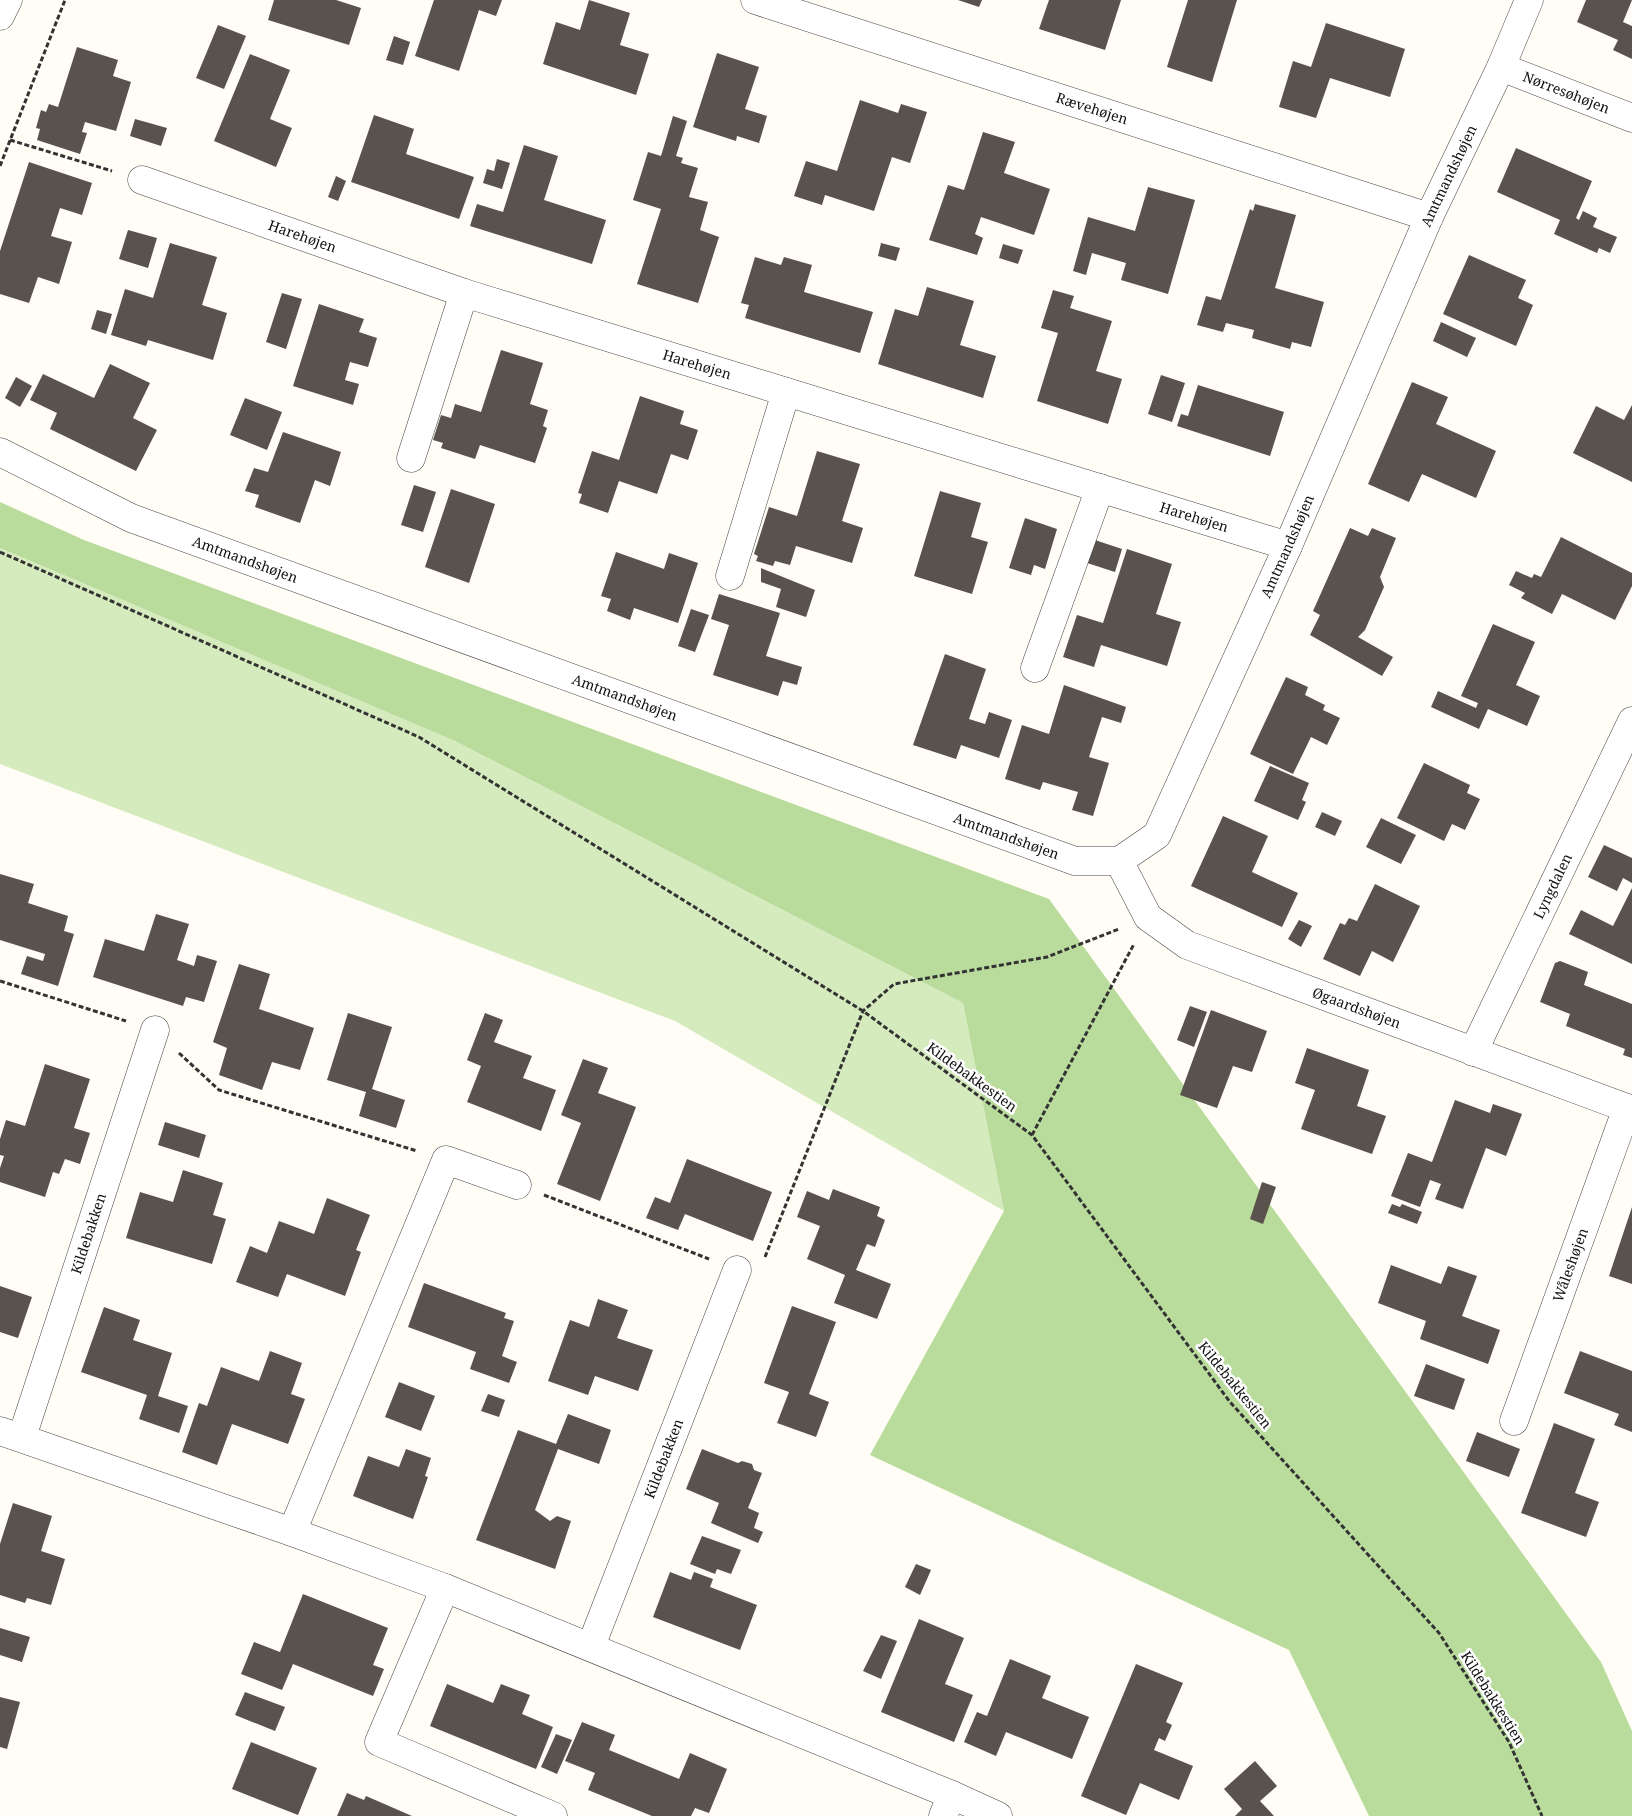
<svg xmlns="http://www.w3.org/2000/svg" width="1632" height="1816" viewBox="0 0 1632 1816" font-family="'Noto Serif',serif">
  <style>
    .green { fill: #d5ebbd }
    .forest { fill: #b9dc9c }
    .building { fill: #5a524d }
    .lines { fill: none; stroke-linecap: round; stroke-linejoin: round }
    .street-casing { stroke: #444; stroke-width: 29 }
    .path { stroke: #333; stroke-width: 3; stroke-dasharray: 5 2.5; stroke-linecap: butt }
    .street { stroke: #fff; stroke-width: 28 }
    .labels { text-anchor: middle; stroke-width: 5; stroke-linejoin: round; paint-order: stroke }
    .street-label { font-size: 14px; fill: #111; stroke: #fff }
  </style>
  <rect width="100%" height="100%" fill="#fffdf5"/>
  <path class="green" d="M0,548l455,193 508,262 41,208 -329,-190 -675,-257z"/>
  <path class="forest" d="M0,502l84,38 965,359 552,763 31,69v85h-263l-80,-166 -419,-195 134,-244 -41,-208 -508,-262 -455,-193z"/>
  <g class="building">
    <path d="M274,0h62l25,8 -12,37 -81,-25z"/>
    <path d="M434,0h68l-6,16 -17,-6 -20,61 -44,-15z"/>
    <path d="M589,0l41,13 -10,32 29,9 -13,41 -93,-31 13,-42 24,8z"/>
    <path d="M958,0h24l-3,7z"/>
    <path d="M1049,0h72l-16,50 -66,-21z"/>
    <path d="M1188,0h49l-25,82 -45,-15z"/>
    <path d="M1586,0h46l-9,22 9,4v33l-19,-9 5,-10 -41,-18z"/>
    <path d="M1326,23l79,26 -15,48 -60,-19 -14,40 -37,-11 14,-46 18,6z"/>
    <path d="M218,25l28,11 -22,53 -28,-11z"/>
    <path d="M394,36l16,6 -7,23 -17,-5z"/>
    <path d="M77,47l41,13 -5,16 18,6 -15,49 -31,-9 -3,10 5,1 -7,21 -43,-14 3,-11 -4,-1 5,-18 5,2 3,-8 9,3z"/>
    <path d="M717,53l42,14 -14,42 22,7 -8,27 -22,-7 -1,5 -43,-14z"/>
    <path d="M250,54l40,16 -20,49 22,9 -16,39 -62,-26z"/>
    <path d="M860,100l38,13 3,-9 26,8 -17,51 -18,-6 -18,54 -49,-16 -3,10 -28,-9 12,-35 31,10z"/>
    <path d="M374,115l40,14 -8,25 68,23 -15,42 -108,-37z"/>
    <path d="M673,116l14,5 -11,35 7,2 -2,5 17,5 -9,29 19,5 -8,28 19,7 -21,66 -61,-19 24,-75 -28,-9 15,-48 13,4z"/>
    <path d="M135,119l32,9 -6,18 -31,-10z"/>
    <path d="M983,132l32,10 -11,31 46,16 -16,46 -53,-18 -6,17 8,4 -6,17 -48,-15 19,-55 16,5z"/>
    <path d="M524,145l34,11 -14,44 62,20 -14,44 -122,-38 7,-22 26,8z"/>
    <path d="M1516,148l76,33 -16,37 3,2 4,-9 14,7 -4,9 24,10 -7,16 -11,-5 -2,5 -43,-19 6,-14 -63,-28z"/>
    <path d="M497,159l13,4 -8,26 -19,-6 4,-14 7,2z"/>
    <path d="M29,162l63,21 -10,32 -22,-7 -9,28 21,6 -13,42 -21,-7 -9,26 -29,-9v-43z"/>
    <path d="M336,176l10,5 -8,20 -10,-4z"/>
    <path d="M1148,187l47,13 -27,94 -47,-14 5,-17 -34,-10 -6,22 -13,-4 15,-54 47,14z"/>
    <path d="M1255,204l41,11 -21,73 49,14 -13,45 -19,-5 -2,7 -38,-11 2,-8 -28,-7 -3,9 -26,-7 9,-29 15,4 29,-91 3,2z"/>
    <path d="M128,230l29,8 -9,30 -29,-9z"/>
    <path d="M170,243l47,14 -15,48 25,8 -14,47 -65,-20 -2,6 -35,-11 14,-46 28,9z"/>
    <path d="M881,243l19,5 -4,13 -18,-5z"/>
    <path d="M1003,244l20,6 -5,14 -19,-6z"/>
    <path d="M1469,255l57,25 -8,18 15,7 -17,41 -73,-32z"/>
    <path d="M755,257l26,8 3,-8 28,8 -8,27 69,20 -13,41 -115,-35 4,-13 -8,-2z"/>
    <path d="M927,287l47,14 -14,44 36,11 -13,42 -105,-34 17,-55 23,7z"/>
    <path d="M1053,290l21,6 -4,12 42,13 -16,50 26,8 -14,45 -71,-23 21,-68 -17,-5z"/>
    <path d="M282,293l20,6 -16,50 -20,-7z"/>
    <path d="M319,304l45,15 -5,13 18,6 -9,29 -18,-5 -5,18 14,4 -6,21 -60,-19z"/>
    <path d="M97,310l15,4 -6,20 -15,-5z"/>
    <path d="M1441,322l35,16 -9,19 -34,-16z"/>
    <path d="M501,350l42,13 -13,41 18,6 -5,16 4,2 -12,35 -55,-18 -5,14 -34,-11 2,-5 -10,-3 8,-25 10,3 4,-14 26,8z"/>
    <path d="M110,364l40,19 -17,35 24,12 -21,41 -86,-42 7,-16 -27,-13 13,-26 51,24z"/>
    <path d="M1161,375l24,8 -13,39 -24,-8z"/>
    <path d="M16,377l16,9 -12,21 -15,-9z"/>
    <path d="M1412,382l36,15 -12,27 60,27 -20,47 -54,-24 -13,28 -41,-18z"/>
    <path d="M1198,385l86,27 -14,44 -93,-30 4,-12 7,2z"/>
    <path d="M640,396l44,15 -4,13 18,6 -10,30 -17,-6 -14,40 -38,-13 -11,32 -29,-10 3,-9 -4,-1 14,-42 27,9z"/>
    <path d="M245,398l37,14 -15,38 -37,-15z"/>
    <path d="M1632,405v77l-59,-29 23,-47 28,14z"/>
    <path d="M283,432l58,20 -11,34 -15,-6 -15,43 -45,-16 4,-12 -14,-4 9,-23 14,4z"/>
    <path d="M817,451l43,13 -18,57 21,7 -11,35 -56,-17 -6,19 -15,-4 -2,5 -17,-5 2,-5 -4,-2 15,-47 28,9z"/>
    <path d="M414,485l22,7 -13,40 -22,-7z"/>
    <path d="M451,489l44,15 -26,79 -44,-16z"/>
    <path d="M940,491l41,12 -10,34 17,5 -16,52 -58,-18z"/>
    <path d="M1025,518l32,11 -12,40 -11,-4 -3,10 -22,-7z"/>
    <path d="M1350,528l18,8 4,-8 24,10 -16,39 4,10 -19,43 -7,7 35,20 -11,19 -72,-41 10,-20 -7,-4z"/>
    <path d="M1561,537l71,36v13l-17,34 -53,-26 -10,20 -31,-16 4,-5 -16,-8 7,-14 16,7 2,-4 7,3z"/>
    <path d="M1092,539l30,10 -7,23 -31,-10z"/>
    <path d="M1127,549l45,15 -16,50 25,8 -14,44 -66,-21 -7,22 -31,-10 14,-42 26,8z"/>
    <path d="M616,552l48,17 5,-16 29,10 -20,60 -44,-15 -4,12 -23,-9 4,-12 -10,-3z"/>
    <path d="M761,568l54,22 -9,27 -30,-10 5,-18 -20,-7z"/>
    <path d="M719,594l61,19 -14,43 36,11 -5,18 -14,-4 -5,15 -65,-21 16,-50 -18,-6z"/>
    <path d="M691,609l18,6 -14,37 -17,-6z"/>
    <path d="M1493,624l42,18 -19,43 24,11 -13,30 -39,-17 -9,20 -48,-22 7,-16 38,17 2,-5 -17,-7z"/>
    <path d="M945,654l41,15 -17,50 16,5 4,-12 23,8 -13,38 -38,-13 -5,14 -43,-14z"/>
    <path d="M1286,677l22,10 -3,8 20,10 -2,5 17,8 -13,27 -16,-8 -18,37 -43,-20z"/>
    <path d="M1064,685l62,22 -5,16 -19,-6 -13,40 20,6 -16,53 -21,-6 6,-18 -35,-10 -3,8 -35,-11 17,-54 27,9z"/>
    <path d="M1424,763l46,22 -3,8 13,6 -15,31 -13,-6 -8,17 -47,-23z"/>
    <path d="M1270,766l39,17 -7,17 4,2 -8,18 -44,-19z"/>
    <path d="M1322,812l20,9 -7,15 -20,-9z"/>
    <path d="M1223,816l45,20 -16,36 46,21 -16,34 -91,-41z"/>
    <path d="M1381,818l35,17 -15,29 -35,-17z"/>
    <path d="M1604,845l28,13v25l-9,-5 -6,13 -29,-14z"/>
    <path d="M0,874l34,10 -6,19 40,13 -4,15 10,3 -16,52 -37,-12 6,-18 16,5 2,-7 -45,-14z"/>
    <path d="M1375,884l45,22 -27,56 -21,-11 -12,25 -37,-17 17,-36 5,2 4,-7 8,3z"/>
    <path d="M1632,888v76l-63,-30 12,-24 32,16z"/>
    <path d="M156,914l33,10 -12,36 17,6 3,-11 20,6 -13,41 -18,-5 -3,9 -90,-29 12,-38 39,12z"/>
    <path d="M1299,920l13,6 -11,21 -13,-8z"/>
    <path d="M1560,961l28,11 -4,13 48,19v54l-9,-3 2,-6 -59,-23 4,-12 -30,-12 15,-39z"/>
    <path d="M239,964l31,10 -11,35 55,19 -14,42 -28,-8 -10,28 -43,-15 8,-27 -14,-6z"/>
    <path d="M1190,1006l17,6 -13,35 -17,-7z"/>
    <path d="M1211,1010l56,21 -15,41 -19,-6 -16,42 -37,-13z"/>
    <path d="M348,1013l44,14 -20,62 33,11 -9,28 -37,-12 7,-24 -39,-12z"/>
    <path d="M485,1013l18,7 -9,22 38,14 -9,22 33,12 -15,41 -74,-29 14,-36 -14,-6z"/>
    <path d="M1307,1048l62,22 -12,36 29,10 -14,38 -71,-25 14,-39 -20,-7z"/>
    <path d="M583,1059l25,9 -10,25 38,14 -36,94 -43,-17 24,-61 -20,-8z"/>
    <path d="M45,1064l45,15 -16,49 16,5 -10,31 -15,-5 -6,15 -6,-2 -8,25 -45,-15v-14l4,-12 -4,-1v-16l6,-19 19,6z"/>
    <path d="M1455,1100l35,13 3,-9 29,10 -16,42 -20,-8 -23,61 -28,-10 6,-15 -11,-4 -10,27 -29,-11 17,-43 24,9z"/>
    <path d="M165,1122l41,13 -7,23 -41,-13z"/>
    <path d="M687,1159l85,33 -19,49 -68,-27 -7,16 -32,-12 9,-21 15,6z"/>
    <path d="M183,1170l40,13 -10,32 13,4 -14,45 -86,-26 14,-46 33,10z"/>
    <path d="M1262,1182l14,5 -13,37 -13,-5z"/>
    <path d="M833,1189l47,18 -3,9 8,4 -10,27 -8,-3 -11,26 35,14 -14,35 -43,-16 11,-28 -38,-16 13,-33 -23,-9 10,-26 22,9z"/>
    <path d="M327,1198l43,17 -14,35 5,2 -16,44 -58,-22 -9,23 -42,-15 14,-36 17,7 12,-32 35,13z"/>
    <path d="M1392,1204l8,3 2,-3 20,8 -5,12 -29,-11z"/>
    <path d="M1632,1207v77l-23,-8z"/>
    <path d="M1391,1265l50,19 7,-18 29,10 -15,40 38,14 -12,34 -68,-25 6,-18 -48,-18z"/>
    <path d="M424,1283l82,30 -2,5 10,3 -12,35 15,6 -8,21 -39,-14 6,-17 -68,-25z"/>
    <path d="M0,1286l32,11 -14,41 -18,-6z"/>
    <path d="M598,1299l30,11 -11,28 36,12 -15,41 -43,-15 -7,19 -40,-14 22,-61 19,7z"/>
    <path d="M792,1306l44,16 -27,72 20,8 -13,35 -39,-14 12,-31 -25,-9z"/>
    <path d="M104,1307l36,13 -7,20 39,13 -14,43 30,10 -9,27 -40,-14 8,-24 -66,-23z"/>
    <path d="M270,1351l32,12 -11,31 14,5 -17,45 -56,-20 -15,41 -35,-13 17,-49 8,3 14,-39 38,14z"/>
    <path d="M1580,1351l52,20v61l-18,-7 5,-11 -55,-21z"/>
    <path d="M1426,1364l39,15 -11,31 -40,-14z"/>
    <path d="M399,1382l36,14 -14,35 -36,-14z"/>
    <path d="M488,1394l17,6 -6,17 -18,-6z"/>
    <path d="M568,1414l43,16 -12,34 -41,-15 -23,61 15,11 7,-5 14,5 -16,48 -79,-29 42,-110 38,14z"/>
    <path d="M1554,1423l41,16 -20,54 24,9 -13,35 -65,-24z"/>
    <path d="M1477,1432l43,17 -11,28 -43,-16z"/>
    <path d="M406,1449l25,9 -6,18 3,1 -15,42 -60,-23 15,-40 31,11z"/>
    <path d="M702,1449l36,14 4,-2 10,3 2,6 8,3 -14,35 11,5 -5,15 9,4 -5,11 -47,-20 8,-20 -33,-14z"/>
    <path d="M13,1503l39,13 -11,35 24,8 -14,46 -24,-7 -2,5 -25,-8v-51z"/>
    <path d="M702,1536l39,14 -10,24 -14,-5 -2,5 -25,-10z"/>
    <path d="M916,1564l15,6 -11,25 -15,-8z"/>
    <path d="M670,1572l21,8 3,-8 19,7 -3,8 47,18 -17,45 -87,-33z"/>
    <path d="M303,1594l85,34 -15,37 11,4 -11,27 -80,-32 -11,26 -41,-16 13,-32 26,10z"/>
    <path d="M919,1619l45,19 -19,46 28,11 -19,47 -73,-30z"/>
    <path d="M0,1628l30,9 -8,25 -22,-7z"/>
    <path d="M881,1635l16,6 -16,38 -18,-8z"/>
    <path d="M1010,1659l41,17 -9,22 47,19 -17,42 -66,-27 -10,24 -32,-14 13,-30 10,4z"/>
    <path d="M1136,1664l47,19 -17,39 6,3 -7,16 -6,-3 -5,12 39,16 -14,34 -39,-17 -14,32 -45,-19z"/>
    <path d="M447,1684l46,19 8,-19 29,11 -8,19 31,13 -17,42 -106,-43z"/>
    <path d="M245,1692l40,15 -10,24 -40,-16z"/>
    <path d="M0,1697l20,5 -13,47 -7,-2z"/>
    <path d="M582,1722l33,13 -6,15 70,29 11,-26 37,16 -18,44 -14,-5 -4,8h-39l-64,-26 7,-17 -30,-12z"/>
    <path d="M556,1734l16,6 -15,34 -16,-7z"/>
    <path d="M251,1742l66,26 -19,47 -66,-26z"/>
    <path d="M1255,1761l22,25 -17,15 14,15h-39l7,-7 -18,-20z"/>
    <path d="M347,1793l17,7 2,-4 46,20h-75z"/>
  </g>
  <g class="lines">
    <defs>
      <g id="street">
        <path id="s1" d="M755,0l674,217"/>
        <path d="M0,16l8,-16"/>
        <path id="s2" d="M1501,67l131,51"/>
        <path id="s3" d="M142,180l322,113 824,253"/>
        <path id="s4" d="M0,452l131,66 944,343h44l38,-26 131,-289 141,-329 72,-150 28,-67"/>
        <path d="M411,458l53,-165"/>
        <path d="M730,576l56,-184"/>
        <path d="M1035,668l65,-180"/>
        <path id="s5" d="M1119,861l29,56 39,28 445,165"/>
        <path id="s6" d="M1473,1052l159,-331"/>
        <path id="s7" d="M1514,1421l113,-313"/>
        <path d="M0,1431l292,101 153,56 507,207 46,21"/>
        <path id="s8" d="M22,1437l133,-407"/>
        <path d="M292,1532l154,-372 71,25"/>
        <path d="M445,1588l-66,154 174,74"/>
        <path id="s9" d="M591,1646l146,-376"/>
        <path d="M943,1816l9,-21"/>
      </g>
    </defs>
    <use href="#street" class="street-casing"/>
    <g class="path">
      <path d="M10,140l102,31"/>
      <path d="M0,166l65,-166"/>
      <path d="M0,552l419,185 444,274 169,124 198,267 209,231 70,109 33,74"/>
      <path d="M0,981l126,40"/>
      <path d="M179,1053l40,37 198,61"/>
      <path d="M1032,1135l102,-191"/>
      <path d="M544,1195l165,64"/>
      <path d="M765,1257l98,-246 31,-27 153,-27 72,-28"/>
    </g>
    <use href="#street" class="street"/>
  </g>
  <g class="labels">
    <g class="street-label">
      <text dy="5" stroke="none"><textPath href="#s2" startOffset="70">Nørresøhøjen</textPath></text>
      <text dy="5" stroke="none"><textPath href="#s1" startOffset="354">Rævehøjen</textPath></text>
      <text dy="5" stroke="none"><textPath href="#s4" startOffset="1962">Amtmandshøjen</textPath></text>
      <text dy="5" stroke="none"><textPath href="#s3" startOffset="170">Harehøjen</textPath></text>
      <text dy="5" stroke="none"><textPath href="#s3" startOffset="585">Harehøjen</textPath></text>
      <text dy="5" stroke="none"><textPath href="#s3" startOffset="1105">Harehøjen</textPath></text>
      <text dy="5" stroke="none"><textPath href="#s4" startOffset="1558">Amtmandshøjen</textPath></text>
      <text dy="5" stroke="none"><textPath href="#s4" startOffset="268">Amtmandshøjen</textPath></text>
      <text dy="5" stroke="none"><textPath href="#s4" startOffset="672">Amtmandshøjen</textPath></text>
      <text dy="5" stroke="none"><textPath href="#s4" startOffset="1078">Amtmandshøjen</textPath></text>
      <text dy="5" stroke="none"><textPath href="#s6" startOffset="184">Lyngdalen</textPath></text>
      <text dy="5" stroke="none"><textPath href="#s5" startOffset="292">Øgaardshøjen</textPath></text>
      <text transform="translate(972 1077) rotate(36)" y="5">Kildebakkestien</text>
      <text dy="5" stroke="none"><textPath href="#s8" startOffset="214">Kildebakken</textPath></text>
      <text dy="5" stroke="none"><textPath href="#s7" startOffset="166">Wåleshøjen</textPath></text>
      <text transform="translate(1235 1385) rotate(51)" y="5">Kildebakkestien</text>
      <text dy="5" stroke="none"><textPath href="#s9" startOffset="201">Kildebakken</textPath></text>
      <text transform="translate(1493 1698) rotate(58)" y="5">Kildebakkestien</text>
    </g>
  </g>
</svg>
